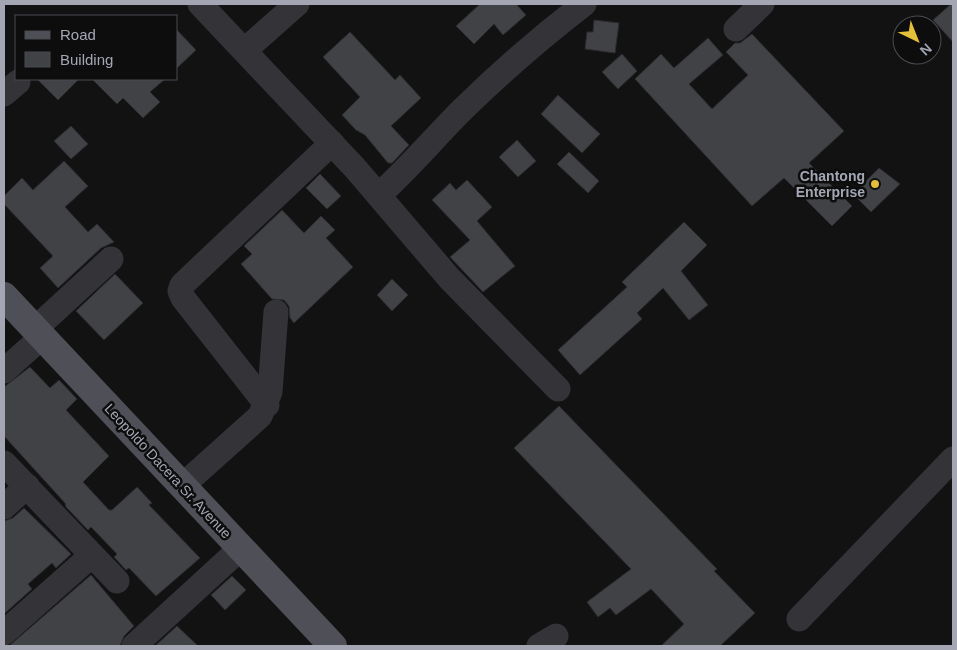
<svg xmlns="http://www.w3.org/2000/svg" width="957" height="650" viewBox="0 0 957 650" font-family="Helvetica,sans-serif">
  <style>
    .building { fill: #414246; stroke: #2c2c2f }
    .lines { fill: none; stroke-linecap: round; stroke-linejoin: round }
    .minor { stroke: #333338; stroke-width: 25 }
    .major { stroke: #4f5057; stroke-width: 28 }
    .poi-dot { fill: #e4bf39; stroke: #0d0d0e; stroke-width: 2 }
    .labels { text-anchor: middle; stroke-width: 5; stroke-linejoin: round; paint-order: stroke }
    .poi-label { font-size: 14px; font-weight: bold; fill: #a4a7b3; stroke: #0d0d0e; text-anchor: end }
    .street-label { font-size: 14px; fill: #a4a7b3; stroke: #0d0d0e }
  </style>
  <rect width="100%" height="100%" fill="#121213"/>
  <g class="building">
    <path d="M480,4h36l10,11 -23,20 -9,-11 -20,20 -18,-18z"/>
    <path d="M951,4h2v38l-20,-22z"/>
    <path d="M594,20l25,3 -4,30 -30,-4 2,-17h6z"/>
    <path d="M176,29l20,21 -20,19z"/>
    <path d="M350,32l45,48 5,-5 21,23 -30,28 18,19 -17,18h-4l-23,-28 -9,-5 -14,-15 18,-18 -37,-40z"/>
    <path d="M752,34l92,97 -35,32 43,43 -20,20 -48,-48 -32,28 -117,-127 26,-25 13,14 34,-30 15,17 -34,29 23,25 36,-34 -22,-23 9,-9h5z"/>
    <path d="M622,54l15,17 -19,18 -16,-17z"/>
    <path d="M37,79h42l-21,21z"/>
    <path d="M92,79h73l-15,13 10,10 -17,16 -20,-20 -6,6z"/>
    <path d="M558,95l42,39 -18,19 -41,-39z"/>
    <path d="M71,126l17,18 -17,15 -17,-18z"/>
    <path d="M517,140l19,21 -18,16 -19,-20z"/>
    <path d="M569,152l30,29 -11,12 -31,-29z"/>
    <path d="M64,161l24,25 -23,21 23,25 9,-8 17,18 -13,6 -43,40 -18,-20 13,-12 -49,-52v-8l18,-18 11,12z"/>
    <path d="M879,168l21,16 -29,28 -18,-18z"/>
    <path d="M320,174l21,22 -14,13 -21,-21z"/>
    <path d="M467,180l25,27 -15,14 38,45 -32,26 -33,-35 20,-17 -38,-40 18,-17 6,7z"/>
    <path d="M282,210l22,23 17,-17 14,14 -9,8 27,29 -59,56 -4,-5 -1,-12 -5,-6 -12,-1 -31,-35 11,-10 -8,-8z"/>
    <path d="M684,222l23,23 -26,26 27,34 -19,15 -26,-32 -26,25 5,6 -62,56 -22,-25 69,-63 -5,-5z"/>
    <path d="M115,274l28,29 -39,37 -28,-29z"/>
    <path d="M392,279l16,16 -16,16 -15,-16z"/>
    <path d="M30,367l20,21 9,-8 18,19 -11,11 43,46 -26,26 26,28h3l25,-23 15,16 -3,2 51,53 -44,38 -27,-28 -3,2 -12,-13 3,-3 -26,-27 -3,3 -22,-23 -1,-4 -61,-67v-49z"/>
    <path d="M559,406l158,163 -3,2 41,42 -35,33h-59l23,-22 -33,-35 -35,26 -6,-7 -12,9 -11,-15 44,-33 -117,-121z"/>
    <path d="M24,508l47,46 -15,14 -4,-5 -24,21 4,5 -28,25v-93l9,-3z"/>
    <path d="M91,575l43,51 -10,10 -4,10h-111z"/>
    <path d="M232,576l14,14 -21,20 -14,-15z"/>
    <path d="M177,626l21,20h-43z"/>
  </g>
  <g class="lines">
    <g class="minor">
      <path d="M200,4l155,164 94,110 109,111"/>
      <path d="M736,29l26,-25"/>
      <path d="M245,50l52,-46"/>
      <path d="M4,94l14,-12"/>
      <path d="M379,195c30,-27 55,-57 83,-85 39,-38 79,-73 122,-106"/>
      <path d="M35,329l76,-70"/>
      <path d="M4,371l38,-34"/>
      <path d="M267,405l-84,-107 -3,-7 2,-6 150,-142"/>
      <path d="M4,463l113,118"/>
      <path d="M182,486l78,-70 10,-24 6,-80"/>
      <path d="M4,507l23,-21"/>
      <path d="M799,619l154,-160"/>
      <path d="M4,633l88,-78"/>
      <path d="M134,646l107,-98"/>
      <path d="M539,646l17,-10"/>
    </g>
    <path class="major" d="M4,296l329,350"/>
  </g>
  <circle class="poi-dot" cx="875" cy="184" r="5"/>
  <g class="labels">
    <g class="poi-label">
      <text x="865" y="181">Chantong<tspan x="865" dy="16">Enterprise</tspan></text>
    </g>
    <g class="street-label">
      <text transform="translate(168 471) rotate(47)" y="5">Leopoldo Dacera Sr. Avenue</text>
    </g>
  </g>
  <rect width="957" height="650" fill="none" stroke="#a4a7b3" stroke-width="10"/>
  <rect x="15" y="15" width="162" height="65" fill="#0d0d0e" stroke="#494b50"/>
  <rect x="25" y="31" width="25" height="8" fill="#4f5057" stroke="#494b50"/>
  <text x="60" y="40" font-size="15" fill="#a4a7b3">Road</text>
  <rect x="25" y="52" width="25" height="15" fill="#414246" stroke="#494b50"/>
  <text x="60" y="65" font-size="15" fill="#a4a7b3">Building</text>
  <g transform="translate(917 40) rotate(137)"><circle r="24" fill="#0d0d0e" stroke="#494b50"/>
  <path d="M0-4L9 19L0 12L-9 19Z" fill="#e4bf39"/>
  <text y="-8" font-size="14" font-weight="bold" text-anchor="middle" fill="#a4a7b3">N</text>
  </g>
</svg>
